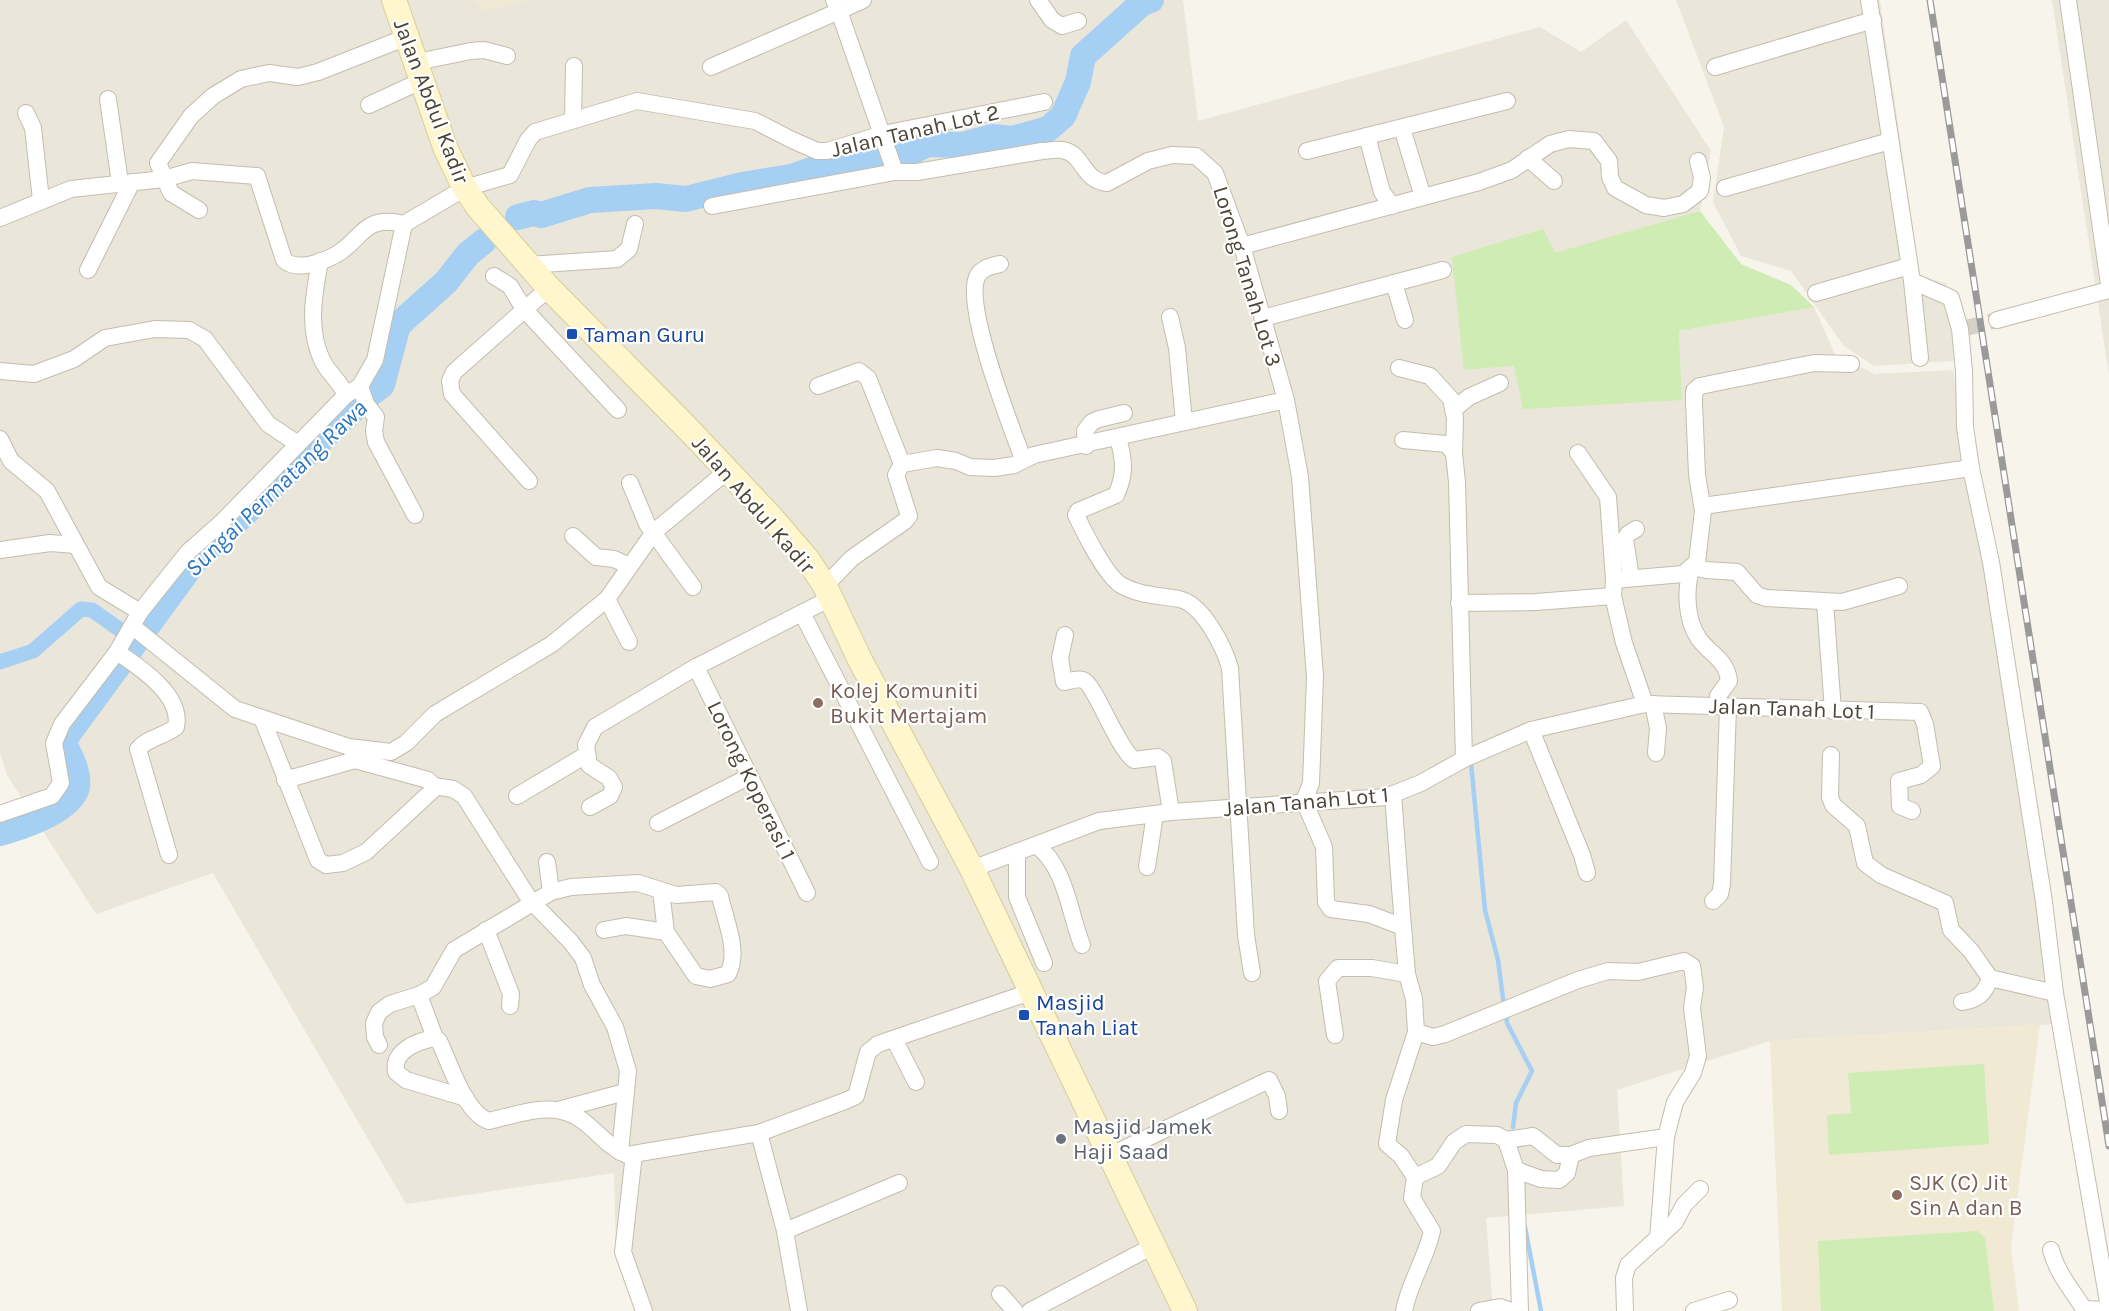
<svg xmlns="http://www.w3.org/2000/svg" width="2109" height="1311" viewBox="0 0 2109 1311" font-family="Karla,sans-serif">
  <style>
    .residential { fill: #eae6d9 }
    .education { fill: #f0ead5 }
    .green { fill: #ceecb3 }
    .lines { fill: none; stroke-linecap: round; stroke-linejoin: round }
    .stream { stroke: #a6cff4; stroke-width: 4.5 }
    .canal { stroke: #a6cff4; stroke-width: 15 }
    .river { stroke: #a6cff4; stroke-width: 26 }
    .street-tunnel { stroke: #d4d1c7; stroke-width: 16; stroke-dasharray: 16 8; stroke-linecap: butt }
    .street-casing { stroke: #c3bdad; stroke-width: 18 }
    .secondary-casing { stroke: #d8cc9a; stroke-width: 26 }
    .street { stroke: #fff; stroke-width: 16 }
    .secondary { stroke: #fff6cd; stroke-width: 24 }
    .rail-casing { stroke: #9a9a9a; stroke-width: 7 }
    .rail { stroke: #fff; stroke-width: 4.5; stroke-dasharray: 14; stroke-linecap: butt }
    .transit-dot { fill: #1a4fb4; stroke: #fff; stroke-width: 2 }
    .education-dot { fill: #8d6e63; stroke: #fff; stroke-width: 2 }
    .worship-dot { fill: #6b7280; stroke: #fff; stroke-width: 2 }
    .labels { text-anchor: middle; stroke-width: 4.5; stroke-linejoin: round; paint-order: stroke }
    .street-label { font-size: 22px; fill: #4b4538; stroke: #fff }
    .transit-label { font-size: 22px; fill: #164399; stroke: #fff; text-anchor: start }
    .education-label { font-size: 22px; fill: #785e54; stroke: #fff; text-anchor: start }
    .worship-label { font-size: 22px; fill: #5b616d; stroke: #fff; text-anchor: start }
    .water-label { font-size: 24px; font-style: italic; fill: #2a75be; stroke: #fff }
  </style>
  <rect width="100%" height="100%" fill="#f6f4eb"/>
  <g class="residential">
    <path d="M0,0h1183l15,121 342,-94 41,25 45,-32 85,131 -11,60 -145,43 -91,116 50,-4 168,33 -3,-68 135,-24 21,47 40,20 78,-4 104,654 -287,17 -153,49 7,116 -138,12 7,93h-855l-22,-57 -2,-81 -208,31 -193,-331 -117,41 -89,-139 -7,-22z"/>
    <path d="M1676,0h204l40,277 26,6 9,78 -81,5 -30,-20 -53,-75 -50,-15 -28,-54 11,-75z"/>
    <path d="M2052,0h57v375z"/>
  </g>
  <g class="education">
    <path d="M475,0h59l-51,11z"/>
    <path d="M2040,1025l-29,221 8,65h-237l-12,-270z"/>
  </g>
  <g class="green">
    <path d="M1700,211l41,53 50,21 23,22 -135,24 3,69 -159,9 -9,-43 -50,4 -12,-113 91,-28 12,24z"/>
    <path d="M1984,1064l5,80 -160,11 -2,-40 24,-2 -3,-40z"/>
    <path d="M1978,1231l7,7 9,73h-173l-3,-70z"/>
  </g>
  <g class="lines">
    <g class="stream">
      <path d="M1471,763l14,147 13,50 6,46"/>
      <path d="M1506,1015l1,8 25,48 -16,32 -3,24"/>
      <path d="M1525,1227l16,84"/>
    </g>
    <path class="canal" d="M0,662l33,-11 48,-42 11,1 44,31"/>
    <g class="river">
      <path d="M518,217l16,-4 7,2 49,-15 66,-4 30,3 56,-14 49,-8 47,-16 63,-4 26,-13 35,1 30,-8 20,2 36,-10 15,-13 15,-34 5,-26 59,-53 9,-3"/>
      <path d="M0,833c21,-6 73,-23 77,-47 2,-15 -8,-32 -14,-45l131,-179 171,-164 17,-13 16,-60 48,-43 22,-28 16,-13"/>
    </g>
    <path class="street-tunnel" d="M1966,328l31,-8"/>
    <defs>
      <g id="street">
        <path d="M863,0l-24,11 56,161"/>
        <path d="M1038,0l14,20 10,6 16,-5"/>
        <path d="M1869,0l43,281 8,77"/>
        <path d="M2068,0l41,284"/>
        <path d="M417,62l54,-11 13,-1 23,6"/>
        <path d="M711,67l128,-56 -5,-11"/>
        <path d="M1715,67l158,-47"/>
        <path d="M108,99l12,84"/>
        <path d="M369,105l54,-25"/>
        <path d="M26,113l7,15 8,72"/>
        <path d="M573,119l1,-53"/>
        <path d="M1402,128l21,69"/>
        <path d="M1367,136l15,56 10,14"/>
        <path d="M1307,151l200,-50"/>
        <path d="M1528,158l26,23"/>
        <path d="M1725,188l165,-47"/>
        <path d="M712,206l183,-34h22l125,-21c6,0 13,-2 20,-1 22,3 19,30 45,33l41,-22 24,-6 24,1 19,17 27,73 44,154 14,77 15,200 -4,106 -7,18 20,46 2,55 5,7 38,5 34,13 4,47 7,25 2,33 -22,68 -7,44 14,12 14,21"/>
        <path d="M199,210l-28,-17 -13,-30 33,-47 22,-20 28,-17 28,-6 29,4 20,-5 89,-35"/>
        <path d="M0,218l71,-29 93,-10 28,-8 65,5 27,84c13,12 39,2 53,-6 26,-15 26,-40 67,-30"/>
        <path d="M1242,246l237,-64 33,-12 38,-26 19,-5 25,2 15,20 1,16 5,11 31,17 18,3 19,-4 17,-13 2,-13 -4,-17"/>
        <path d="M320,261c-6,33 -13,67 2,99 6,13 18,21 24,35"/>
        <path d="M1000,264c-9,2 -19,4 -23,13 -13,31 34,149 46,182"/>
        <path d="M528,265l89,-6 12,-10 6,-25"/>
        <path d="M88,270l44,-88"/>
        <path d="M494,276l16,10 14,23 94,101"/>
        <path d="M1912,281l39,17 9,31 4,42 1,56 6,41 20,94 53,340 11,91 54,315"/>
        <path d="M1394,283l11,37"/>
        <path d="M1816,293l93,-27"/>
        <path d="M1170,317l7,31 7,74"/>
        <path d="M1263,318l180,-48"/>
        <path d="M1997,320l112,-30"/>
        <path d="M1399,368l31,8 21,23 4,19 -1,35 3,29 7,277"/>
        <path d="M0,371l34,3 40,-15 31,-21 50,-9 34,1 16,9 63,85 30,20"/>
        <path d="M360,386l6,18 10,13 -2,14 2,11 39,73"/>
        <path d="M818,386l41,-15 9,7 34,86"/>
        <path d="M1453,410l16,-13 31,-14"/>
        <path d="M1118,438c6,21 8,36 -2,57l-38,16 -2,4c8,17 30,61 45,70 19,11 37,10 58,14 24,5 45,48 51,69l16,267 6,38"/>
        <path d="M0,439l11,22 36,30 52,96 41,25"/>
        <path d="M1403,440l43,4 8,9"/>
        <path d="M1086,446l-1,-15 7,-9 7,-3 25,-6"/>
        <path d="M1578,453l30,44 6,83 -1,16 11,47 21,61"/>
        <path d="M529,481l-77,-87 -2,-13 4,-9 95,-84"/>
        <path d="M630,483l17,41 46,63"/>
        <path d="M1703,506l268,-38"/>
        <path d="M573,536l23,21 18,2 15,7"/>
        <path d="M0,550l50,-7 26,2"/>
        <path d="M1694,567l12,3 31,2 20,23 9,3 76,4 57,-16"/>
        <path d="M1691,570c-6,21 -5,50 8,69 12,16 28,21 30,42l-11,15 1,10"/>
        <path d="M1631,578l-6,-39 3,-5 8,-5"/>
        <path d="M1614,580l69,-6 14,-12 6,-51 -6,-36 -3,-73v-11l6,-5 114,-23 37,1"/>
        <path d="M825,586l27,-28 53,-37 4,-5 -13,-41 6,-11 35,-6 19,3 14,6 24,1 20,-3 20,-10 252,-55"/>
        <path d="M607,599l22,43"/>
        <path d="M1825,602l8,109"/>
        <path d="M1459,603l77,-1 77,-6"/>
        <path d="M802,613l128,249"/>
        <path d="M132,626l103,83 114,38 42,5 15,-9 29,-29 117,-70 55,-45 47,-67 73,-61"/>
        <path d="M1065,635l-5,23 4,24c6,-1 13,-4 19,-2 12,4 33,66 51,80l24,-3 5,4 8,51"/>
        <path d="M117,652c22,15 66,43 59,75 -11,9 -29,11 -38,22l31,106"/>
        <path d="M696,667l111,226"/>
        <path d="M1653,704l5,24 -2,25"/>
        <path d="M262,718l56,142 8,5 17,-2 23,-11 68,-63v-3l-6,-6 -73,-20"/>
        <path d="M1531,730l51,125 5,18"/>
        <path d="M1831,755l-1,42 3,8 24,21 8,37 16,12 64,28 6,27 20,21 19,27 65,15"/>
        <path d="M285,780l70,-20 -1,-8"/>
        <path d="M434,786l19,3 11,7 66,104 41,42 12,16 9,27 23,42 13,44 -8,81"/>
        <path d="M1393,794l10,133"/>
        <path d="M517,796l69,-41"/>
        <path d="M590,807l20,-11 4,-9 -5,-9 -20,-13 -3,-20 9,-18 101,-60 135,-69"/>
        <path d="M0,814l52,-18 9,-13 -7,-40 8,-19 55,-72 23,-40 48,-60 34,-30 124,-127 14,-9 15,-26 29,-136 61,-36 45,-13 18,-35 7,-8 102,-31 118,20 35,18 27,12h10l56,-17 161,-32"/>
        <path d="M658,823l92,-47"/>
        <path d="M1036,845c30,22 33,67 46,100"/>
        <path d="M1017,852v45l27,66"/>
        <path d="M547,862l4,30"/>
        <path d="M1147,867l8,-53"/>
        <path d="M972,869l127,-48 72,-9 215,-15 35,-14 43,-24 67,-29 114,-26 275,8 5,12 7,42 -11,9 -22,6 1,25 12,5"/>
        <path d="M1713,901l7,-7 2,-10 6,-177"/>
        <path d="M486,930l25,64 -1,12"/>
        <path d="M604,930l22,-4 40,6"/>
        <path d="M419,995l16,43 4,3c11,22 26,73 50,80 31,-7 66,-22 94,0 17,13 24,25 44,34l132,-22 86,-32 11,-5 12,-44 10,-8 152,-52"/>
        <path d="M1962,1002c16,-2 23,-9 28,-24"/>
        <path d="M1335,1035l-8,-54 11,-13h34l35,6"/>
        <path d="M435,1038c-18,3 -43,13 -39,34l10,8 60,18"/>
        <path d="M894,1039l22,43"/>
        <path d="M379,1045l-4,-8 -1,-14 5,-11 11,-8 29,-9 14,-8 21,-37 97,-58 20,-5 67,-4 38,12 40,-3 4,4c5,24 20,55 8,78l-18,5 -14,-3 -30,-44 -5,-41"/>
        <path d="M558,1110l67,-18"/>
        <path d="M759,1133l26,98 14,80"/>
        <path d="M1506,1140l10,30 4,141"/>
        <path d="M634,1154l-11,98 21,59"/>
        <path d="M1109,1156l160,-76 8,16 2,15"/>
        <path d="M1516,1170l25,9 18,1 8,-7 4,-18"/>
        <path d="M785,1231l114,-48"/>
        <path d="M1658,1239l8,-102"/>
        <path d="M2051,1250c6,23 21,40 33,59l25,1"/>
        <path d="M1000,1294l15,17"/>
        <path d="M1030,1311l123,-65"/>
        <path d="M1404,1311c5,-28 22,-52 28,-80l-20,-33 3,-21 23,-11 16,-24 12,-8 31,1 9,5 27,-4 24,19h14l18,-7 77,-11 9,-35 18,-29 5,-17 -6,-48 3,-21 -3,-21 -8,-5 -46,11 -30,-1 -30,9 -133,54 -12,3 -17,-5"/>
        <path d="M1479,1311l21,-4 11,4"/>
        <path d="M1625,1311l-1,-33 4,-13 47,-43 9,-17 16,-16"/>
        <path d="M1694,1311l35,-11"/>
      </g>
      <path id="secondary" d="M394,0l51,147 18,38 15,22 71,81 142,144 80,85 37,43 17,26 35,74 112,209 213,442"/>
    </defs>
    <use href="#street" class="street-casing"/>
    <use href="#secondary" class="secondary-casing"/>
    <use href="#street" class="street"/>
    <use href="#secondary" class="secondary"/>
    <defs>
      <path id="rail" d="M1930,0l179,1146"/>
    </defs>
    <use href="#rail" class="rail-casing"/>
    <use href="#rail" class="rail"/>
  </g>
  <g class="transit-dot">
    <rect x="566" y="328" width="12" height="12" rx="3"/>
    <rect x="1018" y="1009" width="12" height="12" rx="3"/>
  </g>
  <g class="education-dot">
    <circle cx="818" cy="703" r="6"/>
    <circle cx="1897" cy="1195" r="6"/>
  </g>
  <circle class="worship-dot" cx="1061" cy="1139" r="6"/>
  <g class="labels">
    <g class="street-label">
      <text transform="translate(432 101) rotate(69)" y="8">Jalan Abdul Kadir</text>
      <text transform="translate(915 130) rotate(-13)" y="8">Jalan Tanah Lot 2</text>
      <text transform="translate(1248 276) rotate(73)" y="8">Lorong Tanah Lot 3</text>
      <text transform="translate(754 504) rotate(49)" y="8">Jalan Abdul Kadir</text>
      <text transform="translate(1792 708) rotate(2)" y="8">Jalan Tanah Lot 1</text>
      <text transform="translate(752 780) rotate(64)" y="8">Lorong Koperasi 1</text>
      <text transform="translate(1306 801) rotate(-5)" y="8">Jalan Tanah Lot 1</text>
    </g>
    <g class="transit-label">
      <text x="584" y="342">Taman Guru</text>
      <text x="1036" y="1010">Masjid<tspan x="1036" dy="25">Tanah Liat</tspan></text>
    </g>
    <g class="education-label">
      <text x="830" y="698">Kolej Komuniti<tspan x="830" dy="25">Bukit Mertajam</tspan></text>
      <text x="1909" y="1190">SJK (C) Jit<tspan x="1909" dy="25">Sin A dan B</tspan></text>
    </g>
    <g class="worship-label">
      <text x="1073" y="1134">Masjid Jamek<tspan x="1073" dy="25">Haji Saad</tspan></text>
    </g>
    <g class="water-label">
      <text transform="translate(276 488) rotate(-44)" y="8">Sungai Permatang Rawa</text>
    </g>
  </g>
</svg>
